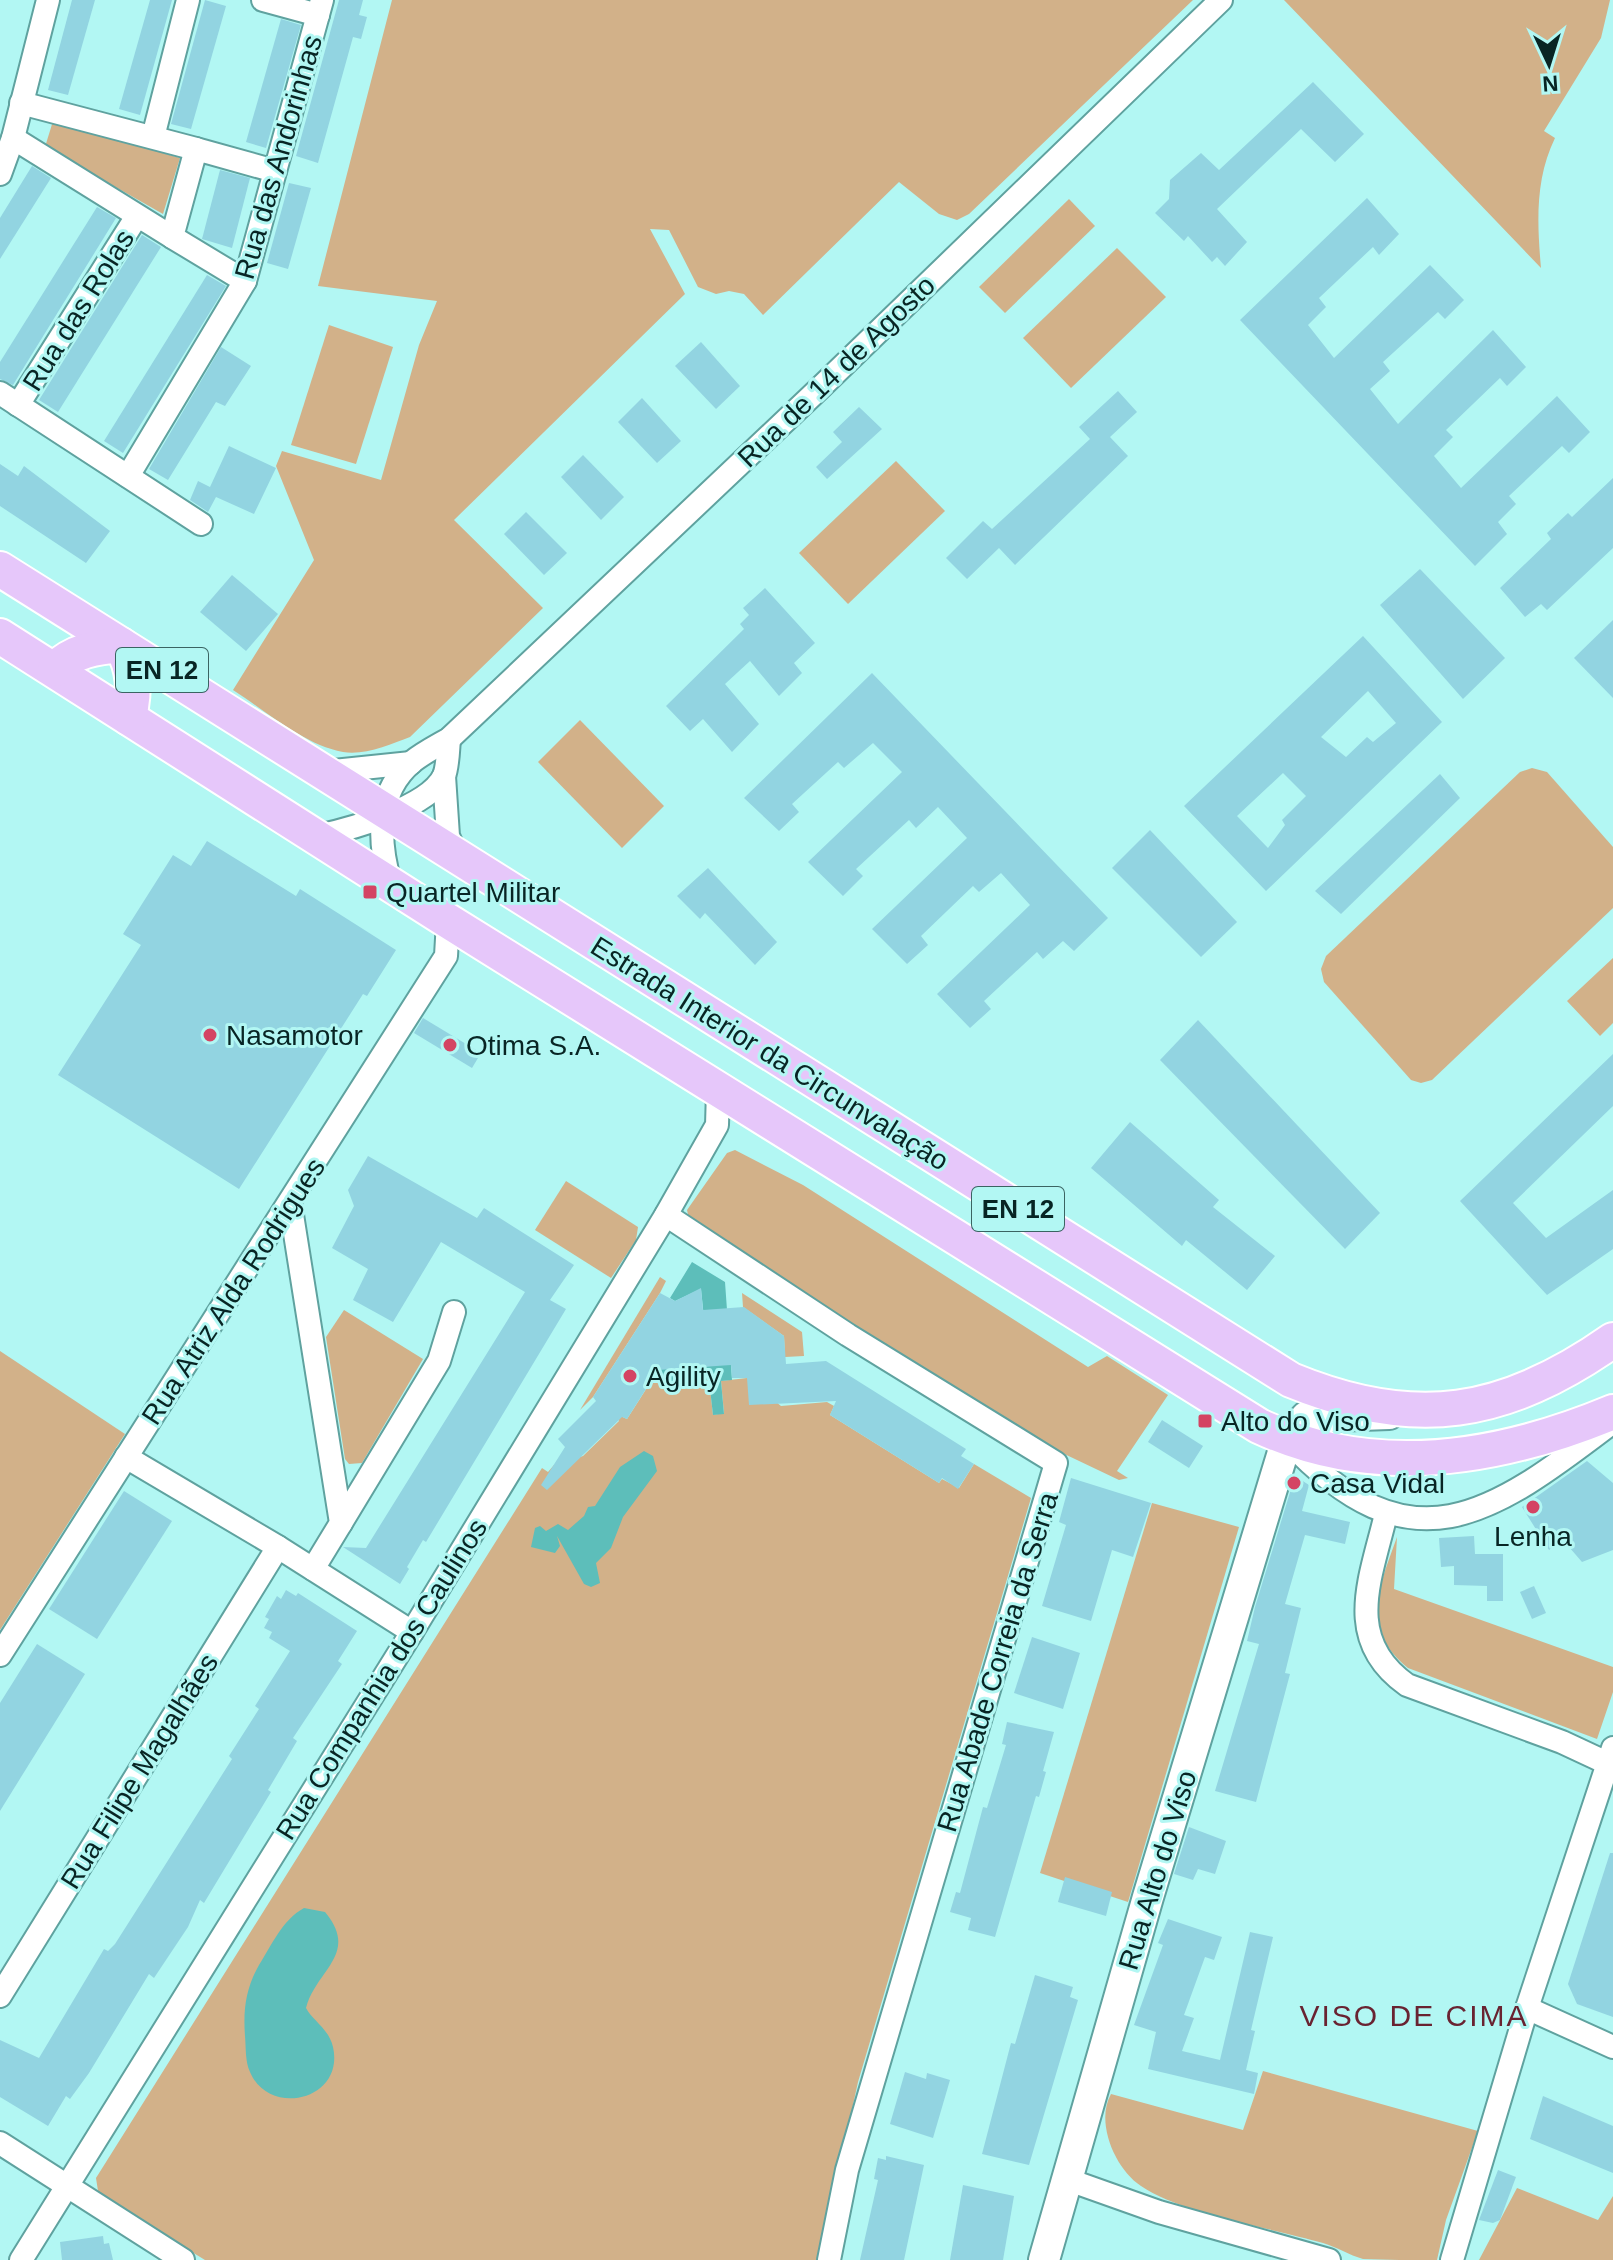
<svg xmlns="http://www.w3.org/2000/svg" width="1613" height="2260" viewBox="0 0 1613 2260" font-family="Arial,sans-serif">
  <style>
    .green { fill: #d2b189 }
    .water { fill: #5dbeba }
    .building { fill: #92d4e1; fill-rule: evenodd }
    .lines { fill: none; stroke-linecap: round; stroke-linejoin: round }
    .minor-casing { stroke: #5fa29f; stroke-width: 26 }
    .secondary-casing { stroke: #5fa29f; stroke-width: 34 }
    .primary-casing { stroke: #fff; stroke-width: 38 }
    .minor { stroke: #fff; stroke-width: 22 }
    .secondary { stroke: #fff; stroke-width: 30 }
    .primary { stroke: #e6c7fa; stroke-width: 34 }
    .poi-dot { fill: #d44463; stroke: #b2f7f3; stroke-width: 3 }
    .labels { text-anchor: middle; stroke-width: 6; stroke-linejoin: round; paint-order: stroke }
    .shield { fill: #b2f7f3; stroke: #3b6462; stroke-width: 2 }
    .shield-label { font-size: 26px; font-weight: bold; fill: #082524 }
    .street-label { font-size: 28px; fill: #082524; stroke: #b2f7f3 }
    .poi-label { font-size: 28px; fill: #082524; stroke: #b2f7f3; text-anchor: start }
    .neighbourhood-label { font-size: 30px; letter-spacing: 2px; fill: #692331; stroke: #b2f7f3 }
  </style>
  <rect width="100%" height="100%" fill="#b2f7f3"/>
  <g class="green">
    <path d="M392,0h801l-224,214 -12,6 -18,-6 -40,-32 -136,133 -19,-21 -15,-3 -13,3 -18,-7 -29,-57 -19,-1 35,65 -231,226 89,88 -133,129c-19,7 -46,19 -67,15 -39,-7 -77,-41 -110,-62l81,-130 -38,-94 6,-15 99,29 38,-135 18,-44 -119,-15z"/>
    <path d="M1284,0h326l-9,38 -57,93 11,7c-20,41 -18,85 -14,130z"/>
    <path d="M53,121l127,37 -17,56 -118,-67z"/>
    <path d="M1069,199l26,27 -90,87 -26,-26z"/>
    <path d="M1117,248l49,49 -95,91 -48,-50z"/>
    <path d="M329,325l64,22 -37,117 -65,-19z"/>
    <path d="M896,461l49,50 -97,93 -49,-51z"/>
    <path d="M580,720l84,86 -42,42 -84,-86z"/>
    <path d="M1532,768l15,4 66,75v61l-181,172 -11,3 -10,-3 -87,-98 -3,-13 5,-13 194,-184z"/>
    <path d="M1613,958v65l-13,13 -33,-35z"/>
    <path d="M735,1150l68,35 285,182 19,-11 61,39 -51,76 11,7 -9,2 -63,-30 -298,-181 -69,-50 -2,-9 40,-57z"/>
    <path d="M566,1181l72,46 -2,13 -25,38 -76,-48z"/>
    <path d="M660,1277l6,4 -6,12 -67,104 -13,13z"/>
    <path d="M742,1293l60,39 2,24 -19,1 -1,-21 -41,-29z"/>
    <path d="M344,1310l79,49 -61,104 -13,1 -4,-5 -19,-122z"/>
    <path d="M0,1351l125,83 -125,196z"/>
    <path d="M747,1378l34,28 46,-4 7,4 -4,9 109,68 3,-4 17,9 15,-24 57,34 -173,584 -39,178h-614l-100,-61 -7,-8 -2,-13 446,-710 6,4 6,-7 29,-9 36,-35 -5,-8 13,6 23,-36 59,-3 4,35 11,-2 -3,-32z"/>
    <path d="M1152,1503l87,24 -111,375 -88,-29z"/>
    <path d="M1397,1537l-3,52 219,78v25l-16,47 -189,-71c-49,-40 -29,-80 -11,-131z"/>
    <path d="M1263,2071l215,60 -32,89 -9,40c-23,0 -52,0 -74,-1 -14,-4 -26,-12 -40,-16 -48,-14 -143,-30 -182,-57 -26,-17 -46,-64 -30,-92l132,36z"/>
    <path d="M1517,2188l81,32 15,-24v64h-134z"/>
  </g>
  <g class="water">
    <path d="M692,1262l33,20 7,98 -11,1 3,33 -11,1 -4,-35 -59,3 13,-20 10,6 36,-3 -8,-77 -26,12 -5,-3z"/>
    <path d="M644,1451l9,5 4,15 -34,46 -12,31 -15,15 4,20 -9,4 -7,-3 -27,-48 3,10 -5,7 -24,-6 4,-19 5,-2 6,5 12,-7 10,6 16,-14 4,-9 7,-1 25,-39z"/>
    <path d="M304,1908l21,4c35,42 -9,58 -19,96 7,13 23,21 27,39 12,53 -64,71 -83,25 -5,-10 -4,-25 -5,-36 -2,-27 1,-48 14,-71 13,-20 23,-45 45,-57z"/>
  </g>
  <g class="building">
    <path d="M72,0h23l-27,95 -20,-5z"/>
    <path d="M150,0h22l-32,115 -21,-6z"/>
    <path d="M205,0l21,6 -35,123 -20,-5z"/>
    <path d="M339,0h24l-4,15 8,2 -6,22 -8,-2 -35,126 -22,-7z"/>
    <path d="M281,19l20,6 -35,123 -20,-6z"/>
    <path d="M1313,82l51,52 -29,28 -34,-33 -84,80 30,33 -22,24 -8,-9 -5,5 -24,-26 -4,5 -29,-28 14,-14 1,-19 31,-27 18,17z"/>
    <path d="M32,166l19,12 -51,81v-41z"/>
    <path d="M220,170l30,8 -18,70 -30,-9z"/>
    <path d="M289,183l22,5 -23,81 -21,-6z"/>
    <path d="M1367,198l32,36 -20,21 -6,-8 -54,51 7,9 -18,18 26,33 96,-93 34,35 -19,19 -7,-7 -55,50 7,9 -20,18 28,35 95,-94 33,37 -19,19 -7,-8 -54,52 7,7 -19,19 27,32 96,-92 33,36 -21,21 -7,-7 -53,50 7,8 -18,18 9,12 -32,32 -235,-246z"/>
    <path d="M97,207l19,11 -103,167 -13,-6v-17z"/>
    <path d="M142,235l19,12 -103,165 -19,-12z"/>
    <path d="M207,275l19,11 -103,167 -19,-12z"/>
    <path d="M701,342l39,44 -24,23 -41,-43z"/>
    <path d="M221,347l30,19 -26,40 -9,-4 -48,78 -19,-11z"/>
    <path d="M1118,391l19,21 -27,25 18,19 -113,109 -16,-17 -32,31 -21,-21 37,-37 9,8 98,-90 -11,-12z"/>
    <path d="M642,398l39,43 -24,22 -39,-41z"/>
    <path d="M859,407l23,22 -55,50 -11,-12 26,-25 -9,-10z"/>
    <path d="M229,446l47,22 -22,46 -38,-17 -8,15 -18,-12 8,-19 12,6z"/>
    <path d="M583,455l41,42 -23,23 -40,-43z"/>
    <path d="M0,464l18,12 6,-10 86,65 -24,32 -86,-57z"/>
    <path d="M1613,478v70l-66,62 -6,-6 -16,13 -25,-29 51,-49 -4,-6 21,-20 4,4z"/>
    <path d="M526,512l41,41 -23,22 -40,-41z"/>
    <path d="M1420,569l85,89 -42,41 -83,-94z"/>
    <path d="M232,575l46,39 -32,37 -46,-39z"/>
    <path d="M765,588l50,55 -21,20 8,10 -23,23 -29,-35 -25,23 34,40 -27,28 -29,-33 -13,12 -24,-25 78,-77 -4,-5 9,-9 -6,-7z"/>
    <path d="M1613,620v78l-39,-40z"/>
    <path d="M1363,636l79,86 -176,169 -82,-85zM1368,691l28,32 -23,19 -6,-5 -21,20 -25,-20zM1283,773l23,23 -24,24 3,5 -17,23 -31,-32z"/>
    <path d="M872,673l236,245 -34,33 -11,-10 -20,18 -6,-7 -53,49 7,8 -21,19 -33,-34 93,-89 -29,-32 -22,19 -6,-6 -52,50 7,9 -21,19 -35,-35 95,-91 -29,-31 -22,21 -7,-8 -53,49 7,7 -20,20 -35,-34 94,-90 -29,-29 -29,25 -6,-6 -46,42 7,8 -20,19 -35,-33z"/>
    <path d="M1440,774l20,24 -119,116 -26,-23z"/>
    <path d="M1150,830l87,92 -36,35 -89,-89z"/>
    <path d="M207,841l89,55 4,-7 96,61 -29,46 -4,-2 -124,195 -181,-114 83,-130 -18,-11 50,-79 18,11z"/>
    <path d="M708,868l69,74 -22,23 -50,-52 -5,6 -23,-23z"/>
    <path d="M423,1018l58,35 -9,15 -58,-35z"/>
    <path d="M1198,1020l182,193 -35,36 -185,-189z"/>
    <path d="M1613,1054v52l-100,97 33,35 67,-48v59l-66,46 -87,-94z"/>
    <path d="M1130,1122l89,78 -6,7 62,49 -28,34 -61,-50 -4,6 -91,-78z"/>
    <path d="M368,1156l109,62 7,-10 90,57 -24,35 16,9 -140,233 -3,-2 -16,27 2,2 -9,15 -57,-37 23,1 159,-256 -84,-50 -48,80 -40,-22 15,-31 -36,-21 22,-42 -6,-16z"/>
    <path d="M701,1288l2,22 41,-3 40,29 2,28 40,-3 140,88 -5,7 13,8 -16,25 -16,-11 -3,5 -109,-68 6,-14 -87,4 -2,-27h-15l-1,-13 -73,5 -31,49 -5,-2 -75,73 -6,-5 24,-38 -7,-8 38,-38 -3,-4 67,-104 15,8z"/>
    <path d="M1162,1420l41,26 -14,22 -41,-26z"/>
    <path d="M1587,1461l26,22v67l-31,12 -19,-22 -14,10 -27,-43z"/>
    <path d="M1295,1476l14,9 -7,26 48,11 -5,22 -40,-9 -20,69 16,4 -16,65 5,1 -34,128 -41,-11 44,-147 -12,-3 8,-34z"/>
    <path d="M1071,1478l80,25 -18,54 -21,-7 -21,71 -49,-15 24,-81 -7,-3z"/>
    <path d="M124,1491l48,30 -75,118 -48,-30z"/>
    <path d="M1474,1536l1,18h28v47h-16v-15l-33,-1v-19l-13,1 -2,-29z"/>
    <path d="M1534,1586l12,27 -14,6 -12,-27z"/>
    <path d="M286,1590l10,6 2,-3 59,38 -19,30 4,3 -49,74 4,3 -29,49 3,2 -67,111 -4,-3 -12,27 -34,51 -5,-4 -60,99 -19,26 -4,-3 -18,30 -48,-29v-57l39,18 65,-109 4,2 7,-7 28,-44 89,-141 -3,-3 30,-47 -4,-3 35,-55 -21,-13 3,-6 -8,-4 5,-9 -4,-2 12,-21 4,3z"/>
    <path d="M1032,1637l48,16 -17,56 -49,-16z"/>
    <path d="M37,1644l48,30 -85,137v-108z"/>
    <path d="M1007,1722l47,10 -11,39 3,1 -7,25 -3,-1 -41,141 -27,-7 3,-12 -21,-6 6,-20 4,1 23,-86 4,1 19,-63 -4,-1z"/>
    <path d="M1189,1827l37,14 -11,33 -17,-5 -5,11 -19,-6z"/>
    <path d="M1610,1853h3v164l-36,-13 -9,-20z"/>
    <path d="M1065,1877l47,15 -6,24 -48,-14z"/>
    <path d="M1168,1919l54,18 -8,23 -9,-3 -21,58 10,3 -12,33 38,9 30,-128 23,5 -22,93 4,1 -9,39 12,3 -4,21 -106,-25 8,-37 -22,-7 29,-80 -5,-2z"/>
    <path d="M1035,1975l38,12 -3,10 8,3 -49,165 -47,-11 29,-111 4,1z"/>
    <path d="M905,2072l21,7 1,-6 23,7 -17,58 -43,-14z"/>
    <path d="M1543,2096l70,30v47l-83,-34z"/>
    <path d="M886,2156l38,9 -20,95h-44l18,-80 -4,-1 4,-21 8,2z"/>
    <path d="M1498,2170l18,7 -16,43 -7,3 -14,-3z"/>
    <path d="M963,2185l51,11 -11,64h-53z"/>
    <path d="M103,2236l1,8 5,-1 4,17h-51l-2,-18z"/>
  </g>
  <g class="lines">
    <defs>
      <g id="minor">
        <path d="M263,0l55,15"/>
        <path d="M21,103l175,46"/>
        <path d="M153,137l35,-137"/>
        <path d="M13,138l159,99"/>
        <path d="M0,174l13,-36 35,-138"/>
        <path d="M245,281l-73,-44 24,-88 79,22"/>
        <path d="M0,393l201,131"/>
        <path d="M18,405l119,-189"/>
        <path d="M128,476l117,-195 77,-281"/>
        <path d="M324,772l87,-9"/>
        <path d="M444,776l4,60 8,18"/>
        <path d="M318,836c32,-7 110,-28 126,-60 4,-10 4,-27 5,-37"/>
        <path d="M390,882c-12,-41 -14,-90 22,-120 11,-9 25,-16 37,-23l372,-352 400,-387"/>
        <path d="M290,1202l51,321 -28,46"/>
        <path d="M666,1215l182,120 208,128 -209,707 -18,90"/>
        <path d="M1287,1440c124,133 203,76 326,-18"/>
        <path d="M126,1457l152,90 134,85"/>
        <path d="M1386,1514c-15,64 -44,125 21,171l155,57 45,21"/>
        <path d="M341,1523l98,-162 15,-49"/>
        <path d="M0,1655l446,-699 2,-35"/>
        <path d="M0,1996l278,-449"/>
        <path d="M1527,2008l86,39"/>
        <path d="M0,2143l183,117"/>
        <path d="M1066,2179l93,33 170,48"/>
        <path d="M21,2260l391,-628 254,-417 51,-90 1,-35"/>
        <path d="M1452,2260l75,-252 86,-260"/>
      </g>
      <path id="secondary" d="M1044,2260l104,-363 139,-458 19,-22 83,-3"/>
      <g id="primary">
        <path d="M0,569l1291,811c124,51 214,36 322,-40"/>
        <path d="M0,636l448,285 811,505c115,54 241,33 354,-14"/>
        <path d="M55,669c18,-18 41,-22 66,-24 14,26 14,44 8,73"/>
      </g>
    </defs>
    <use href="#minor" class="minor-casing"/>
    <use href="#secondary" class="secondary-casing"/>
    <use href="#primary" class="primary-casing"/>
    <use href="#minor" class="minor"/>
    <use href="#secondary" class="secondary"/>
    <use href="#primary" class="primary"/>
  </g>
  <g class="poi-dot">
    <rect x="362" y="884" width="16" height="16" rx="4"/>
    <circle cx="210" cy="1035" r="8"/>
    <circle cx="450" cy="1045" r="8"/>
    <circle cx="630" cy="1376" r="8"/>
    <rect x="1197" y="1413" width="16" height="16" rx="4"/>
    <circle cx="1294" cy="1483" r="8"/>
    <circle cx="1533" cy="1507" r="8"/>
  </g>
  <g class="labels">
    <g class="shield">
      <rect x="116" y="648" width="92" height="44" rx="6"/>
      <rect x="972" y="1187" width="92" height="44" rx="6"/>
    </g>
    <g class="shield-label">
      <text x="162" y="679">EN 12</text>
      <text x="1018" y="1218">EN 12</text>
    </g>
    <g class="street-label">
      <text transform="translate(278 157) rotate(-74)" y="10">Rua das Andorinhas</text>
      <text transform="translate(78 310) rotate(-58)" y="10">Rua das Rolas</text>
      <text transform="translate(836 371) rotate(-44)" y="10">Rua de 14 de Agosto</text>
      <text transform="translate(770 1053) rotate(32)" y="10">Estrada Interior da Circunvalação</text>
      <text transform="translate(233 1291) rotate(-57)" y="10">Rua Atriz Alda Rodrigues</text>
      <text transform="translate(997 1662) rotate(-73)" y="10">Rua Abade Correia da Serra</text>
      <text transform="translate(381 1679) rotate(-58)" y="10">Rua Companhia dos Caulinos</text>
      <text transform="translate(139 1771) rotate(-58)" y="10">Rua Filipe Magalhães</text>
      <text transform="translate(1157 1870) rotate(-73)" y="10">Rua Alto do Viso</text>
    </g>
    <g class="poi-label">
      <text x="386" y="902">Quartel Militar</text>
      <text x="226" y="1045">Nasamotor</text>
      <text x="466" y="1055">Otima S.A.</text>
      <text x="646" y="1386">Agility</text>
      <text x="1221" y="1431">Alto do Viso</text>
      <text x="1310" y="1493">Casa Vidal</text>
      <text x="1533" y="1546" text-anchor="middle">Lenha</text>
    </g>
    <g class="neighbourhood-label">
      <text x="1414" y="2026">VISO DE CIMA</text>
    </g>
  </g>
  <g transform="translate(1549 64) rotate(176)" stroke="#b2f7f3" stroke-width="6" paint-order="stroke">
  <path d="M0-6L14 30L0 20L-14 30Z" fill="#082524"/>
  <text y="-12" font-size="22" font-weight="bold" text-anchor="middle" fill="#082524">N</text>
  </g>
</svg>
